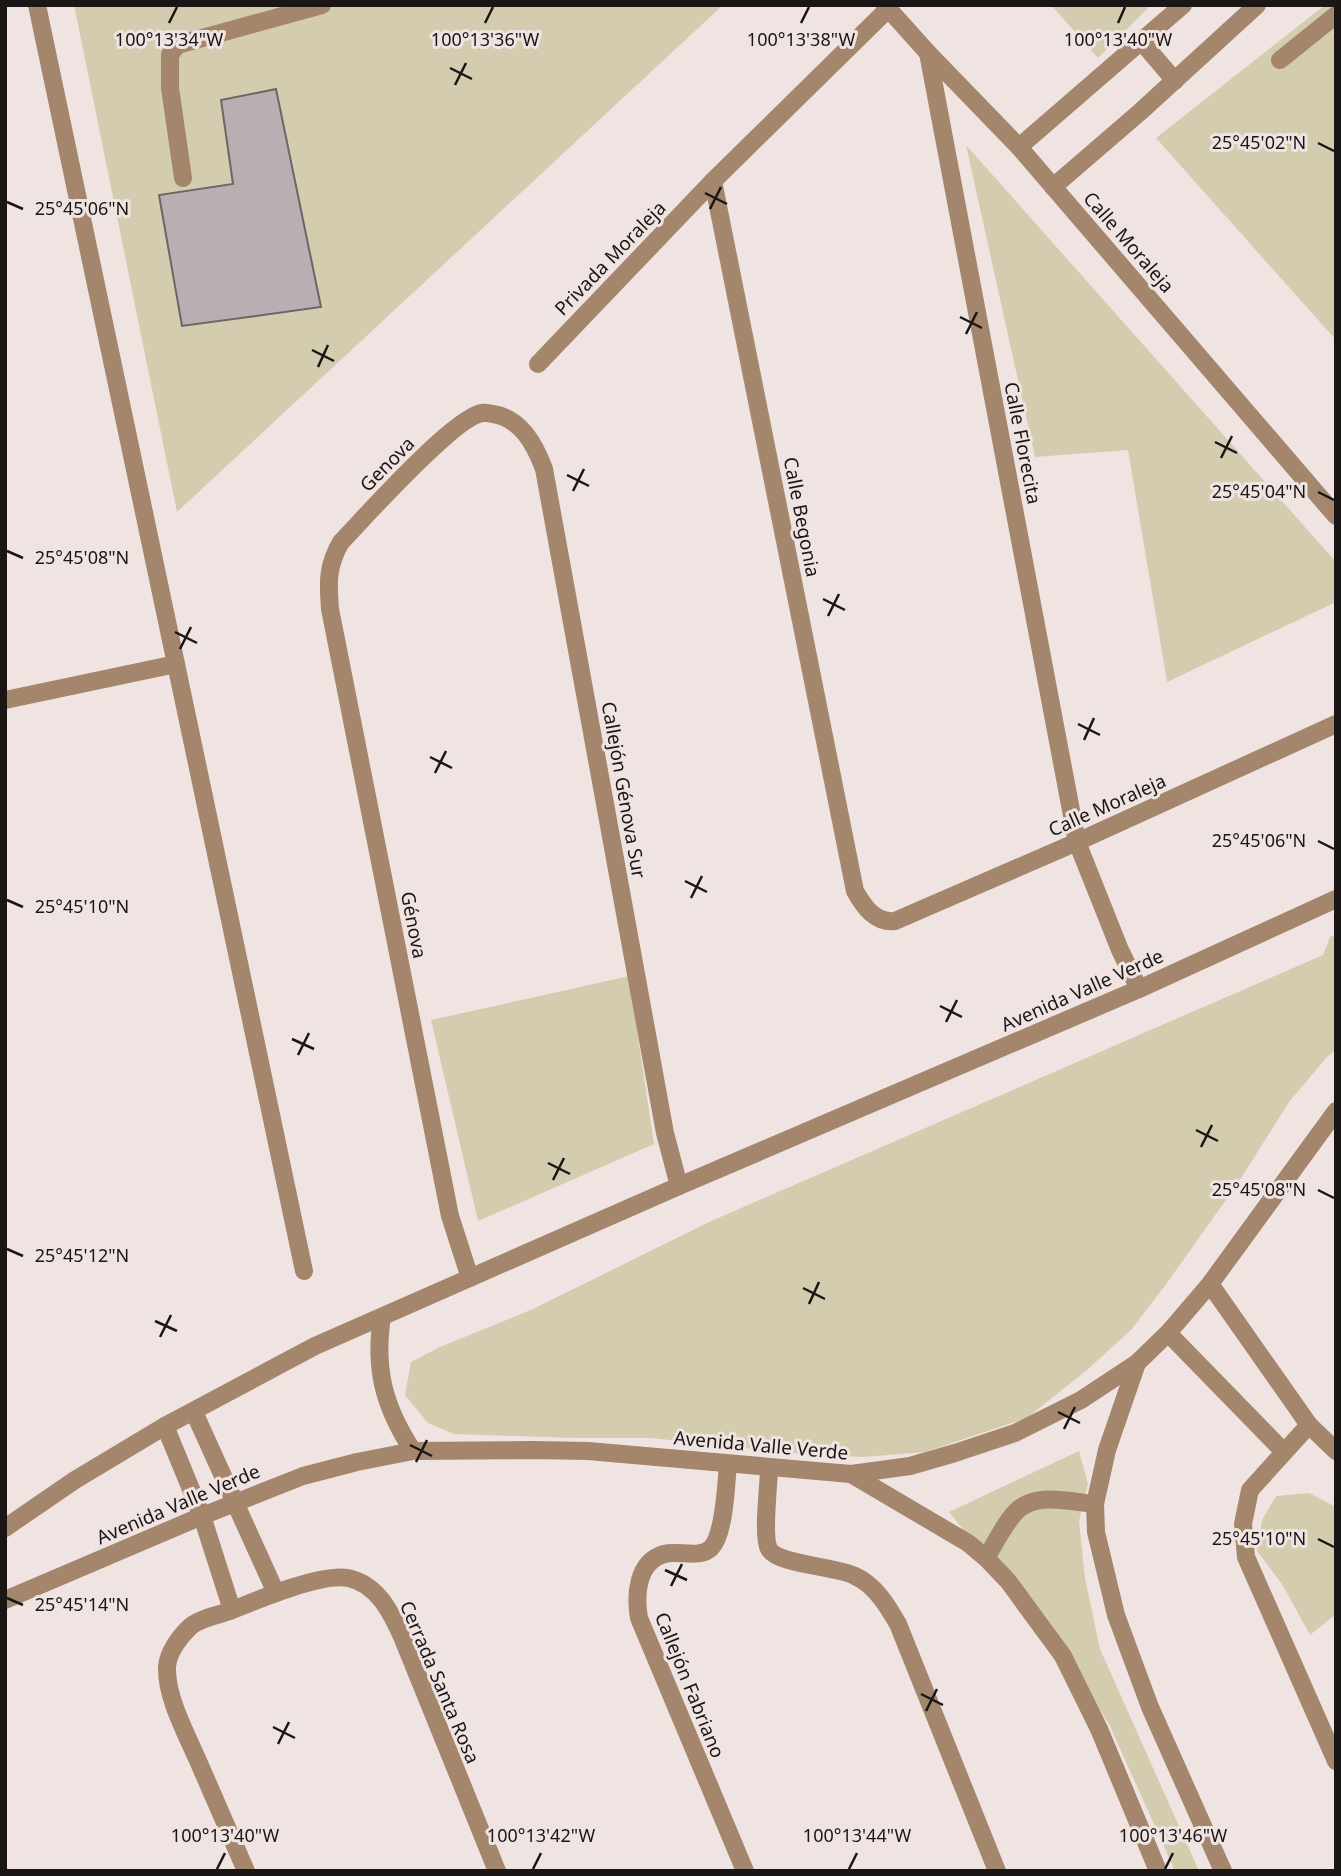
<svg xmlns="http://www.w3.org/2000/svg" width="1341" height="1876" viewBox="0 0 1341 1876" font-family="'Noto Sans',sans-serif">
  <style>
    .green { fill: #d4ccaf }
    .building { fill: #b9aeb1; stroke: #6f6568; stroke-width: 2 }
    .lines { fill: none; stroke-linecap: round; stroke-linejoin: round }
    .minor { stroke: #a4866c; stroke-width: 18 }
    .ticks { fill: none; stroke: #1a1615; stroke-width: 2.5 }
    .labels { text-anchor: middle; stroke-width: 6; stroke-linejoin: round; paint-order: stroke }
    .street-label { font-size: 19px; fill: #1a1615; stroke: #f0e4e2 }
    .ticks-label { font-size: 18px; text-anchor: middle; fill: #1a1615; stroke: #f0e4e2; stroke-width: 6; stroke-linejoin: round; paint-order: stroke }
  </style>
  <rect width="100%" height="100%" fill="#f0e4e2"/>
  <g class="green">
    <path d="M74,5h649l-546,507z"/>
    <path d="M1051,5h100l-53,53z"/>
    <path d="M1325,5h11v335l-180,-202z"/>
    <path d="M966,145l370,417v40l-169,80 -39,-232 -93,7z"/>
    <path d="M1336,935v115l-8,6 -39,46 -51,81 -74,104 -33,43 -44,40 -60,48 -102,34 -61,5 -62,-3 -151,-16h-78l-119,-4 -26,-11 -23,-28 6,-33 29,-15 93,-38 176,-87 614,-267 7,-18z"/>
    <path d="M629,976l25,168 -176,77 -47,-201z"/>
    <path d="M1079,1451l9,33 -9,37 6,57 15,71 99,222h-24l-66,-147 -63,-99 -76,-87 -21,-26z"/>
    <path d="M1309,1493l27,14v107l-26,21 -28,-51 -25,-33 5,-31 14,-24z"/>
  </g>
  <path class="building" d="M276,89l45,218 -139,19 -23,-131 74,-11 -12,-84z"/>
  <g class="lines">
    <g class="minor">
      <path d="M37,5l267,1266"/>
      <path d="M885,5l43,48 91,94 317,369"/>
      <path d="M1141,41l34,40"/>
      <path d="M928,53l149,789 43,108 19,39"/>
      <path d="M1280,60l56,-45"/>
      <path d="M1019,147l164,-142"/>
      <path d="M183,178l-13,-90v-33l7,-10 145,-40"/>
      <path d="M713,181l142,710c9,16 20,32 40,30l182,-79 259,-118"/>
      <path d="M1053,187l87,-75 117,-107"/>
      <path d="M538,364l175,-183 175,-172"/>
      <path d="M5,700l171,-36"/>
      <path d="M470,1278l-20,-62 -120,-607c-2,-27 -3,-43 11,-67 24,-25 113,-125 141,-129 1,-1 9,1 11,1 28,4 42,31 51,55l121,664 14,53"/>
      <path d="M1210,1284l99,141 27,26"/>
      <path d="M382,1317c-8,52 2,90 31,134"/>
      <path d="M1168,1333l115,118"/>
      <path d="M1137,1363l-30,87 -12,54 1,28 20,83 34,92 73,164"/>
      <path d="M194,1412l82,181"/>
      <path d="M1309,1425l-59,65 -7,34 3,33 90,204"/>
      <path d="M165,1426l37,90 30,94"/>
      <path d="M728,1464c-2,19 -3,70 -17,84 -11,11 -32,2 -47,6 -27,8 -29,41 -25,64l106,253"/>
      <path d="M769,1468c0,17 -7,68 0,81 9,16 67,17 86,27 20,9 32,29 43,48l99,247"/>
      <path d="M851,1474l117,69 18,15 22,23 55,75 36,73 59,142"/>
      <path d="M5,1528l70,-48 90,-54 150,-80 364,-160 460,-197 197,-90"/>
      <path d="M986,1558c9,-14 21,-40 34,-50 20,-15 52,-6 75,-4"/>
      <path d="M5,1600l197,-84 101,-40 54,-14 56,-11 120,-1 55,1 263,23 59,-8 45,-13 60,-20 66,-33 56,-37 31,-30 42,-49 126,-173"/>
      <path d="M246,1871c-16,-36 -31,-72 -47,-108 -12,-28 -33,-65 -32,-96 1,-15 13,-31 24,-41 10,-8 27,-11 39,-15 27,-11 91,-38 118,-33 30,6 44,36 55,61l94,232"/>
    </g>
  </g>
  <path class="ticks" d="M169,23l8,-16M485,23l8,-16M801,23l8,-16M1118,23l7,-16M450,68l22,11M455,85l11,-22M1318,143l16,8M705,193l22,11M7,202l16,7M710,209l11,-22M960,317l22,11M966,334l11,-22M312,350l22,11M318,367l10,-22M1215,442l22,11M1221,458l11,-22M567,475l22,11M573,491l11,-22M1318,492l16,8M7,551l16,7M823,599l22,11M828,616l11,-22M175,632l22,11M180,649l11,-22M1078,724l22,11M1084,740l10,-22M430,757l22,11M435,773l11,-22M1318,841l16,8M685,881l22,11M691,898l11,-22M7,900l16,7M940,1006l22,11M946,1022l11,-22M292,1039l22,10M298,1055l11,-22M1196,1130l22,11M1201,1147l11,-22M548,1163l22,11M553,1180l11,-22M1318,1190l16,8M7,1249l16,7M803,1288l22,11M809,1304l10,-22M155,1321l22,10M160,1337l11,-22M1058,1412l22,11M1064,1429l11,-22M410,1445l22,11M416,1462l11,-22M1318,1539l16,8M665,1570l22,10M671,1586l11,-22M7,1598l16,7M921,1694l22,11M926,1711l11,-22M273,1727l22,11M278,1744l11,-22M217,1869l8,-16M533,1869l8,-16M849,1869l8,-16M1165,1869l8,-16"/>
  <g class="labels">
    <g class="street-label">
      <text transform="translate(1129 242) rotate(49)" y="7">Calle Moraleja</text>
      <text transform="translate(610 258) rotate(-46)" y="7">Privada Moraleja</text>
      <text transform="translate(1023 443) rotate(79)" y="7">Calle Florecita</text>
      <text transform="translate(387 464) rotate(-45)" y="7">Genova</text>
      <text transform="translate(802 517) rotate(79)" y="7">Calle Begonia</text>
      <text transform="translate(624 790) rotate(80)" y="7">Callejón Génova Sur</text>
      <text transform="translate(1107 805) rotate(-24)" y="7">Calle Moraleja</text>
      <text transform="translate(414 925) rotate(79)" y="7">Génova</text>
      <text transform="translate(1082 990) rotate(-24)" y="7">Avenida Valle Verde</text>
      <text transform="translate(761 1445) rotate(5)" y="7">Avenida Valle Verde</text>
      <text transform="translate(178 1504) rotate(-23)" y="7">Avenida Valle Verde</text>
      <text transform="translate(440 1682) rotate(67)" y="7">Cerrada Santa Rosa</text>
      <text transform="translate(690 1685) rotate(68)" y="7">Callejón Fabriano</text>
    </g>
  </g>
  <g class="ticks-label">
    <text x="169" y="46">100°13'34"W</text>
    <text x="485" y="46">100°13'36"W</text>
    <text x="801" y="46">100°13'38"W</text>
    <text x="1118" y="46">100°13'40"W</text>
    <text x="1259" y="149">25°45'02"N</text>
    <text x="82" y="215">25°45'06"N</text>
    <text x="1259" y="498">25°45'04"N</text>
    <text x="82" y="564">25°45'08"N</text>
    <text x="1259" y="847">25°45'06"N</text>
    <text x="82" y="913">25°45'10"N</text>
    <text x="1259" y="1196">25°45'08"N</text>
    <text x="82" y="1262">25°45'12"N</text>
    <text x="1259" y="1545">25°45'10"N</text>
    <text x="82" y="1611">25°45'14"N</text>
    <text x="225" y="1842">100°13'40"W</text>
    <text x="541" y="1842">100°13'42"W</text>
    <text x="857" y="1842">100°13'44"W</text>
    <text x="1173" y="1842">100°13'46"W</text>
  </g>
  <rect width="1341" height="1876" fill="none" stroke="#1a1615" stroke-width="14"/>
</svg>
